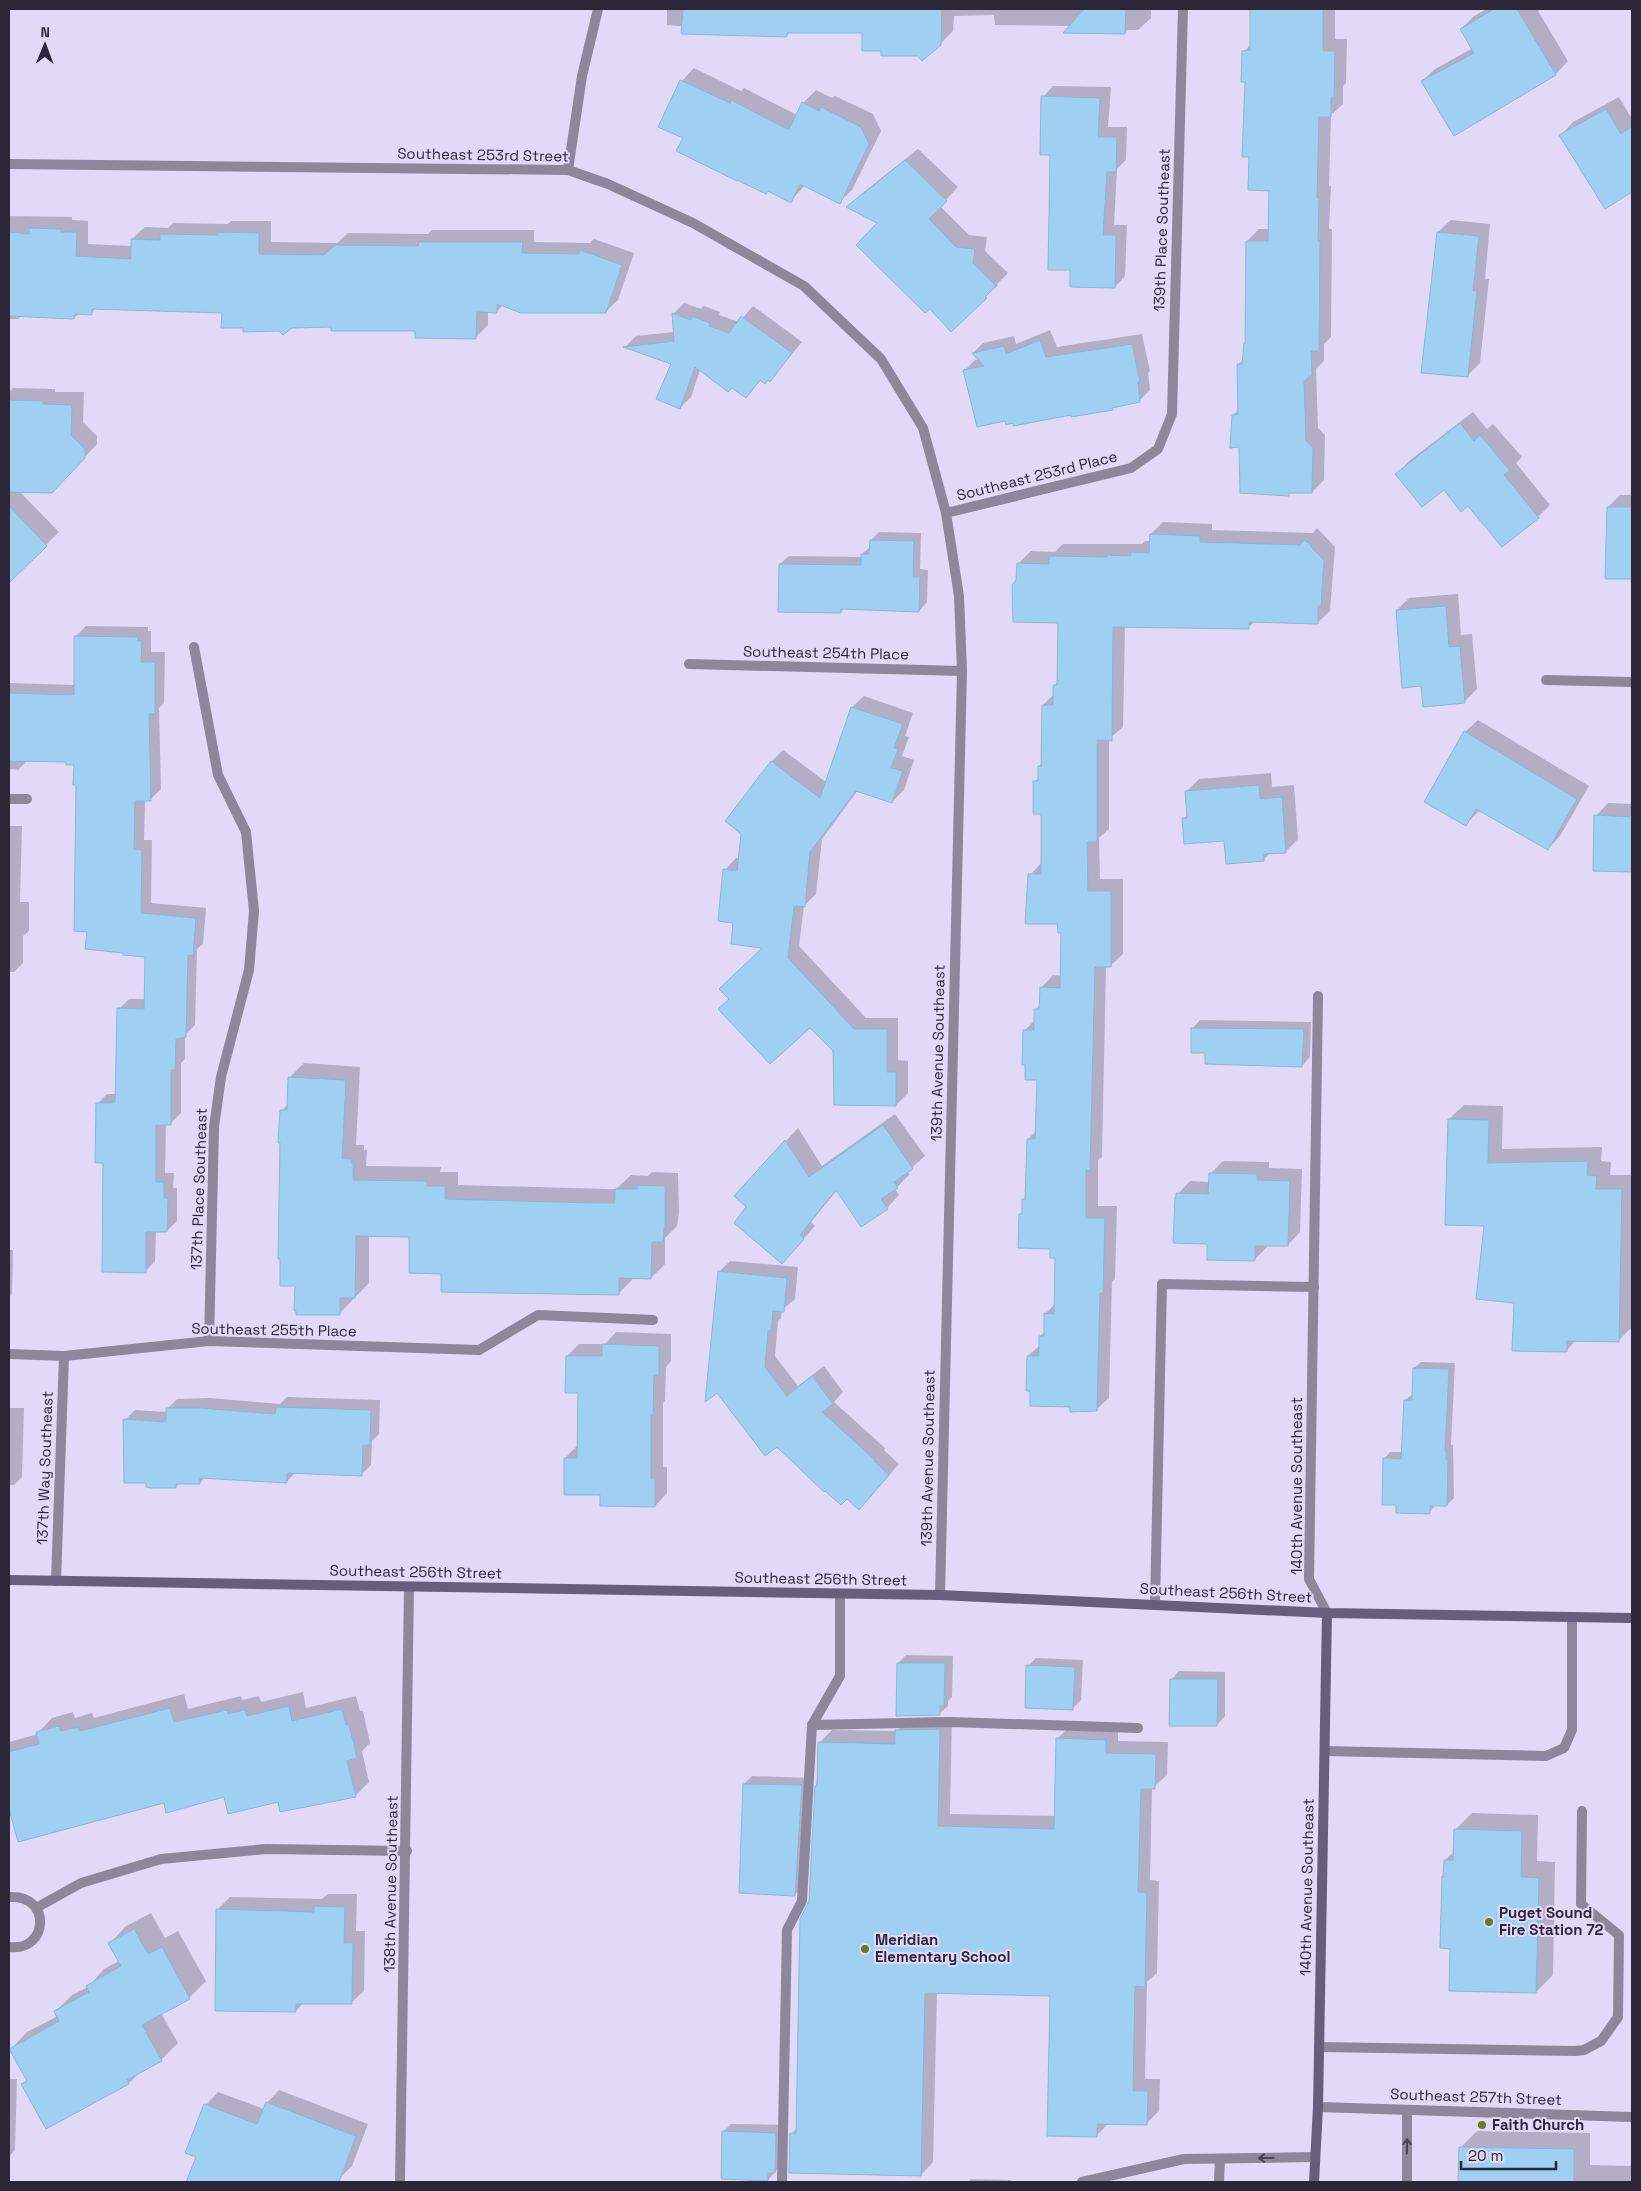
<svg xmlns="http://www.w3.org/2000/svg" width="1641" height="2191" viewBox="0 0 1641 2191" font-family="'Space Grotesk',sans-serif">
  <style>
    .shadow { fill: #0003 }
    .building { fill: #9fd0f2; stroke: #87b7d8 }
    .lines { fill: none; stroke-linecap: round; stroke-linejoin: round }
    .lane { stroke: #8e879c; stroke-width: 10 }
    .street { stroke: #8e879c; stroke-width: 10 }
    .secondary { stroke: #675e7b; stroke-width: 10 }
    .oneway { stroke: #494357 }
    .poi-dot { fill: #6a7927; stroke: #e2d9f8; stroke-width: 2 }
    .labels { text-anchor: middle; stroke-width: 4; stroke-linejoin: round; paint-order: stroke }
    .street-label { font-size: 15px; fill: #2c2639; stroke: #e2d9f8 }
    .poi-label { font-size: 15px; font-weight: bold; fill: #2c2639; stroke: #e2d9f8; text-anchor: start }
  </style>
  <rect width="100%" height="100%" fill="#e2d9f8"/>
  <g class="shadow">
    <path d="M667,9h484v9l-13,12h-11l-2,3 -54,-7 -76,-1 -1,-10 -40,1 -1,15 -13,13 -22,11 -35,-5 -19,-18h-74l-3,3 -120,-10z"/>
    <path d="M1251,9h84v30h12l-1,44 -3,3v18l-12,11 -2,71h2l-2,43h3l-1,108 -7,7v17l-8,8 2,59 7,7 -1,45 -12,12h-21l-3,3 -48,-49 -7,-31 6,-6v-45l5,-5 3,-17v-101l12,-12h11l1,-39 -21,-34 -6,-104 7,-8z"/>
    <path d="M1487,9h54l-3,2 30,50 -12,13 -102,61 -32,-54 13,-12 38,-21 -12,-19 13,-13z"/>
    <path d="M694,68l47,23 3,-3 53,27 6,-12 13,-13 16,8 3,-2 38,18 8,17 -29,59 -13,12 -34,-17 -14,16 -106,-64 -3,-56z"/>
    <path d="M1053,86l58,1 -3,40h19l-1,33 -9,9 -3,56h13l-2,51 -10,11 -44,-18 -28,-172z"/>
    <path d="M1619,97l13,22v75l-71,-59 12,-13z"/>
    <path d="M918,149l40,38 -18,19 29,29 18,2 -2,14 23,22 -11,11 1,1 -47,45 -72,-107 -31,-16 12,-12z"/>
    <path d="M9,216l63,1v3l16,1v23l44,2v-7l13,-12 23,1 5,-5 55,1 3,-3h40v21l66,1 11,-10 80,1 4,-4h102v12l56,1 4,-4 40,14 -16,47 -13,12 -102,-7 -6,6h-9v14l-12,12 -60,-7 -83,-5 -41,2 -13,3 -35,-4 -21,-14 -127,-4 -5,5h-12l-5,5 -52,-2 -4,3h-9z"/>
    <path d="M1451,220l39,4 -5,55h4l-9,84 -13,13 -29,-144z"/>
    <path d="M684,303l17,6 3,-3 16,6 -1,3 20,7 14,-16 49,36 -32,38h-9l-15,16 -14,-10 -32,-16 -9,27 -11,11 -7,-45 -47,-17 10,-10 38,-4 -1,-18z"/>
    <path d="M1050,330l7,17 85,-13 8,37 -2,2 2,17 -10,10 -25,6 -3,3 -98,13 -49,-52 10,-10 4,-1 -6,-6 10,-10 31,-7 2,8z"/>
    <path d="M13,388l42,1v3h29l-1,30 14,14v8l-33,35 -45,12 40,41 -50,50v-190z"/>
    <path d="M1473,412l14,17 6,-5 29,33 -6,6 34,42 -12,12 -69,-13 -25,-15 -47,-15 12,-13z"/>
    <path d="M1620,495h12v83h-26l2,-71z"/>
    <path d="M1163,522l49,2v6l101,3 4,-5 18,19 -5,64 -13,12 -62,-2 -7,7 -123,-2 -2,101 -14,12v90l-10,9 1,41h23v75l-13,12h-4l-4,191 -4,3v46h19l-2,73 -3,3 -3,116 -13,12 -24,-4 -44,-50 12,-11v-9l5,-4v-18l10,-10 1,-47 -5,-9 -31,-33 3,-3v-12l3,-3 2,-58 9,-9 2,-51 -15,-48 11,-11 1,-10 4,-5 1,-17 12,-13 9,1v-45l-32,-56 12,-13v-50l-7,-30 4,-5v-11l3,-2 1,-59 11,-11v-8l4,-4 1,-60 -41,-41v-17l13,-13 24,1 8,-8h79l3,-3h6v-7z"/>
    <path d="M879,532l42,1 -1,36 8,1 -1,32 -8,9 -75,-3 -3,4 -61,-48 9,-8 73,1v-3l9,-8v-6z"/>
    <path d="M1458,594l3,41 11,-1 5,55 -13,13 -41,-17 -26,-75 12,-12z"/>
    <path d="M86,626l62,1v4h3v21h14l-1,51 -5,5 2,81 -10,10h-6l-1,41h8l-1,63 55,5 -3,36 -6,5 -2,76 -10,10v24l-4,4v50l-11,11 -4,-1 -1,50h9l-1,15h4v33l-10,10h-11l-1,30 -10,11 -41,-110 -7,-58 10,-10h10l2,-85 10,-10h16l1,-43 -22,-4 -36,-21 -13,-167 -7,-4h-40l-10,10 -9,-1v-86l66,2 1,-49z"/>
    <path d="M864,696l49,17 -8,23 4,1 -7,19 12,4 -10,30 -12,12 -34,-12 -36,49 -6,55 -12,12 -5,40 67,72h32v42l10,1v32l-12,12 -62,-54 -24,-25 -80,-27 34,-52 -29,-25 -10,-52 11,-12h4l32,-97 11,-11 43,32 26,-75z"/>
    <path d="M1478,720l111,66 -29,50 -12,13 -68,-39 -14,14 -1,-92z"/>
    <path d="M1271,773l1,14 22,-2 4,54 -12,12 -16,2 -6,6 -80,-40 4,-5 -2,-22 13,-13z"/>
    <path d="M1608,803l24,1v67l-38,-2 2,-53z"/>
    <path d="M9,826h13l-2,76h9v29l-6,5v27l-9,9h-5z"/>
    <path d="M1200,1020l111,2 -1,35 -8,9 -96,-14 -14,-23z"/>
    <path d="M304,1063l56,4 -4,78h8v5h3l-1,16 75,1 -1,5h18v13l151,4h7l15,-14 17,1 4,-4 26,1 1,40 -2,13 -12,12v26l-14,14 -18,-1 -1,3 -14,14 -175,-21 -32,-37 -42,-1v48l-30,31 -43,-29 -14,-174 6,-7 2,-27z"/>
    <path d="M1464,1105l39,1 -1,43 100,-2 -1,14 10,1 -1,13h22v152l-14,14 -42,-1 -9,10 -52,-48 -29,-77 -37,-106z"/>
    <path d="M895,1114l30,42 -18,16 3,2 -15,15 4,6 -12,13 -25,17 -25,-35 -26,32 4,4 -21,24 -58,-54 62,-68 24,38z"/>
    <path d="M1223,1161l46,1v6l33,1 -2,63 -12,13h-21v2l-13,13 -46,-17 -30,-49 12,-13 20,1v-8z"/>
    <path d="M9,1250h4l-1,44 -3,4z"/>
    <path d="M730,1261l68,6 -3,32 -13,11 -1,8 -3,3 -3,35 23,30 26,-20 19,26 -9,10 51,46 -1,2 15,14 -29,33 -45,-8 -1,2 -105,-219z"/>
    <path d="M616,1332l55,2v27l-5,6 -1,34 -2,2v64h4v26l-12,13 -54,-12 -36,-36 13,-13 1,-53 -12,-36 12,-12h26z"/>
    <path d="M1421,1362l34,1 -4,82h2l1,53 -7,7 -11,-1 -7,9 -32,-9 -13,-45 6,-7h13l2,-52 8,-6 1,-26z"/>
    <path d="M287,1397l93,3 -1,34 -7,7 -1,24 -10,10 -65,-3 -9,9 -82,-4 -5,6h-20l-4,4 -51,-67 10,-10 32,2v-3l10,-10 33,-1 70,6z"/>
    <path d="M9,1408h15l-2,69 -8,8h-5z"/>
    <path d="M906,1655l47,1 -1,41 -4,4v5l-9,8 -41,-51z"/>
    <path d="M1036,1658l47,2 -2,40 -8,8 -45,-42z"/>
    <path d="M1179,1671l46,1v44l-8,9 -46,-45z"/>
    <path d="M303,1692l3,16 50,-12 4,15h3l7,32 -8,8 7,31 -14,14 -76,4 -54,-5 -60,6 -146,40 -10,-36v-63l29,-8v-1l14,-15 21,-6 2,6 17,-5 2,5 90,-24 4,15 53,-13 1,4 17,-4 2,6z"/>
    <path d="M952,1717l-2,97 106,2 1,-77 13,-13 48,2v13l50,1 -1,33 -15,13 -2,92 9,1 -2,92 -10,9 -2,97h15l-1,32 -13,13 -37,-1 -13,13 -44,-141 -115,-3 -4,170 -12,13 -130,-41 6,-6 22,-385 13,-13 65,1 12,-13z"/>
    <path d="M752,1776l57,2 -6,108 -8,9 -51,-111z"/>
    <path d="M1472,1813l66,2 -1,46 18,1 -2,113 -17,17 -85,-44 -10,-1 4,-87 10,-9v-21z"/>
    <path d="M328,1894h29l-1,37h9l-1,60 -13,12 -47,-1 -8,9 -79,-101 13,-13 92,2z"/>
    <path d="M151,1913l14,25 13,-7 28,50 -17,17 -28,15 17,30 -17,17 -19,10 -13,13 -97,4 -21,-38 16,-17 31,-16 -3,-4 17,-17 16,-8 16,-18 15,-8 -9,-18 16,-17z"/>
    <path d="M9,2079h8l-2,71 -6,7z"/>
    <path d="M279,2090l89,34 -16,42 -13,13 -4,-2 -2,5h-146l10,-26 9,-51 12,-13 46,17 3,-6z"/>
    <path d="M731,2124l53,1 -1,38 -15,17 -45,-48z"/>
    <path d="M1477,2131l113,2v32l42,1v16h-173l1,-34z"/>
    <path d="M971,2179l40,1v2h-43z"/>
  </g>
  <g class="building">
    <path d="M683,9h259l-1,36 -19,16 -4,-5h-37v-5h-19v-18h-75v4l-106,-3z"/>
    <path d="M1084,9h42l-1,25 -62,-1z"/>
    <path d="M1250,9h73v42h12l-1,46h-3v20h-12l-2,81h2l-1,43h2l-1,110h-8l1,24 -8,6 2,60 7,7 -1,45h-23v3l-49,-3 -1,-46 -9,1 2,-33h6l-1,-51h5l2,-21h1l1,-102h22l1,-50 -21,-1 1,-33h-7l3,-75h-4l1,-31 8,-1z"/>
    <path d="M1494,9h23l39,66 -102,61 -33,-55 53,-28 -14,-24z"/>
    <path d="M680,80l50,23 1,-3 58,30 13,-28 17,9 2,-4 40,20 8,17 -29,60 -40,-20 -9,19 -23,-12 -2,3 -29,-14v1l-61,-30 7,-13 -25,-11z"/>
    <path d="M1041,96l59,2 -2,39h19l-1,35h-9l-4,63h13l-1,53 -45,-1v-17h-22l2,-115h-10z"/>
    <path d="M1606,109l15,25 11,-8v66l-27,17 -46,-74z"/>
    <path d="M905,160l42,41 -18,18 27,28 19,2 -2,14 23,23 -11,11 2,1 -36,34 -21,-23 -5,4 -69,-68 21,-22 -31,-16z"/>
    <path d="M29,228l32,1v3h16l-1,24 55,3v-20l29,1v-6l58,1v-3l41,1v21l65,1 11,-10 83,1 1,-4h104l-1,11 57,1 1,-4 42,15 -16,48h-85l-24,-9v9l-20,-1 -1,27 -61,-1v-7h-84v-4l-39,1 -9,7 -4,-4 -36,1v-4h-22l1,-15 -130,-4v6l-17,-1 -1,5 -65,-3v-84l20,2z"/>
    <path d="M1437,232l42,4 -6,55h4l-9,86 -47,-4z"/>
    <path d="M672,313l19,7 1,-4 18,7 -1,3 20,7 12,-17 51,37 -22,29 -2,-2 -3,4 -5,-4 -14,18 -14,-10 -4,4 -33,-25 -15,42 -24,-10 15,-35 -48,-17 51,-6z"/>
    <path d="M1040,340l6,17 86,-13 8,38h-2l2,20 -28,6 1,2 -42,7v-2l-58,11v-3l-7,2 -1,-4 -28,6 -14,-57 21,-4 -12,-13 32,-7 2,8z"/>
    <path d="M9,400l34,1v3l29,1 -1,30 14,14v9l-33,35 -43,-1z"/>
    <path d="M1460,423l14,18 6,-6 30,36 -6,4 35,43 -37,29 -34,-41 -7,6 -17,-22 -22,17 -27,-33z"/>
    <path d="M9,506l38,40 -38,37z"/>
    <path d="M1607,507h25v72h-27z"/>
    <path d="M1150,534l50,2v6l67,2 33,1 4,-5 7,5v2l13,13 -3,46h-3v18l-69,-2v7l-136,-2 -1,114 -15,-1v102h-10l1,49h23v76h-16l-5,203h-4v48h19l-2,75h-3l-3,118 -27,1v-5l-40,-1v-15h-4l1,-35h12v-20h5v-23l10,1 1,-56h-5v-9l-32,-1 1,-34h3v-15h3l2,-60h8l2,-59h-12v-15h-3l1,-35h11v-21h5l1,-22 20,1 1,-55h-3l-1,-9h-32l3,-50h13v-60h-8v-33h5v-15h3l1,-61h11v-20h4l1,-62 -45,-1 -1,-37 4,-5 1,-17 32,1v-8l58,1v-2l24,1v-4l18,1z"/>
    <path d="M870,540l44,1 -1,36h7l-1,35 -78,-3v4l-63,-1 1,-48 82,1v-11h8z"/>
    <path d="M1446,606l3,41 11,-1 5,57 -42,4 -2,-21 -19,2 -6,-78z"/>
    <path d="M74,636l64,1v4h4l-1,21h14v52h-6l2,87h-16l-1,48 8,1 -1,63 55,5 -3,38 -5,-1 -2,82 -10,2 -1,31h-4v55h-15v57h8v16h4l-1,34h-21v41l-44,-1 1,-109h-8l1,-60h19l2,-95 27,1 1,-52 -22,-2v-2l-38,-4 2,-17 -13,-1 2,-146h-3l1,-20h-8v-3l-57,-1v-68l65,2z"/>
    <path d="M851,707l52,17 -9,24 4,1 -7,19 12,3 -11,32 -36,-12 -46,61 -5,55 -11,-1 -6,52 66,71h33v43h9v34l-62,-1 -1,-54 -23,-23 -40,36 -52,-55 11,-10 -10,-10 43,-41 -31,-4 2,-21 -15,-2 5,-52 14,2 4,-37 -16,-13 46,-60 49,37z"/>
    <path d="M1464,731l113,68 -29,51 -72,-41 -10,17 -42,-24z"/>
    <path d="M1259,785l1,14 22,-2 4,56 -22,1v7l-38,3 -2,-23 -40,3 -2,-26h5l-2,-27z"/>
    <path d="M1594,815l38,2v55l-39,-1z"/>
    <path d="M1191,1028l113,1 -2,38 -97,-3v-11h-14z"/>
    <path d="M288,1077l58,3 -4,79h9v4h2v17l74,1v5h18v13l149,4h21v-14h22v-4l28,1v43l-1,-1 -1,14h-11l-1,37 -32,-1v17l-178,-3v-18l-32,-1v-36l-53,-1 -1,62h-15v17h-44v-4h-2l1,-25h-15v-27h-2l2,-116h-2l2,-33h7z"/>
    <path d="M1448,1119l41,1 -1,43 100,-2 -1,14 10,1 -1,13h26l-3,153 -52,-1v11l-55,-1 2,-48 -38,-4 8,-73 -39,-1z"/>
    <path d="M883,1125l30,44 -19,13 4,6 -17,11 7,10 -27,18 -25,-37 -36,45 4,4 -22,25 -48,-41 12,-16 -12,-11 51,-56 24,37z"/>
    <path d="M1209,1173l48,1v6l33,1 -2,65h-33v15l-48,-1v-16l-34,-1 2,-46h1v-4l32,1z"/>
    <path d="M718,1271l69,7 -3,34 -11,-1 -2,20h-3l-3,36 22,29 25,-20 21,28 -11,8 53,48 -1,1 15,14 -30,35 -12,-11 -6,6 -16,-14 -1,1 -47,-45 -12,9 -48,-63 -12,9z"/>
    <path d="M602,1344l57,2v29h-5l-1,40h-2v64h4v28l-55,-1v-11h-36v-37h13l1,-65h-13l1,-37h36z"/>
    <path d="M1413,1368l36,1 -4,82h2l-1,8h2l-1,47h-17v8l-34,-1v-8h-14l1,-47 18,1 3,-59h8z"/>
    <path d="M276,1407l95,3 -1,35h-7l-1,31 -75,-3v10l-87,-5v6h-24v4h-24l-6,-1v-4h-22l-1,-64 43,3v-14h34l75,6z"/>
    <path d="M897,1663h48l-1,43h-4v9l-44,1z"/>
    <path d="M1026,1665l49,2 -2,43 -48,-2z"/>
    <path d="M1170,1679h48l-1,47h-48z"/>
    <path d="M289,1706l3,15 50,-12 4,16 3,-1 8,34 -10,3 9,36 -76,15 -2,-10 -50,12 -4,-17 -58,16 -2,-10 -146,39 -9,-33v-57l30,-8 -3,-12 23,-6 2,5 17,-4 2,4 90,-23 4,14 53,-12 1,4 17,-4 2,6z"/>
    <path d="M940,1729l-2,97 116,3 2,-91 50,2v13l50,1 -1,35h-14l-3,103 9,1 -2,94 -10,-1 -2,105h15l-1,34 -50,-1v13l-50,-1 3,-140 -125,-3 -4,183 -132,-3 1,-40 6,1 4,-215 9,-18 6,-115h2l1,-44 77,2v-14z"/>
    <path d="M743,1784l59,1 -7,111 -56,-3z"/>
    <path d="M1454,1829l68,2 -1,46 18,1 -3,115 -87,-2 1,-42 -10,-1 2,-72 1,1 1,-17h9z"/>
    <path d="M314,1906l31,1 -1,36h9l-1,61h-56v8l-81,-1 1,-102 98,3z"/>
    <path d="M134,1929l14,25 14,-7 28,52 -48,26 20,36 -35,19 2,4 -83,45 -25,-45 6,-3 -18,-32 50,-28 -5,-10 35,-19 -3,-6 35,-20 -13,-23z"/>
    <path d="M266,2102l90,34 -17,46h-153l10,-25 -11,-4 19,-49 53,20z"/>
    <path d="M722,2131l54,2 -1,40h-7v8l-47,-2z"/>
    <path d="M1459,2147l115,2v33h-116z"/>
  </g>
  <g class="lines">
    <g class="lane">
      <path d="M194,647l24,128 28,57"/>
      <path d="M9,799h18"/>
      <path d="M479,1350l59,-35 115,5"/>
      <path d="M1155,1605l7,-321 152,3"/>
      <path d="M812,1725l138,-3 188,6"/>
      <path d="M1325,1751l221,5 18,-8 8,-18v-113"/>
      <path d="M1319,2047l256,4 9,-1 17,-9 17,-24 1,-82 -38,-31 1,-93"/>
      <path d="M1318,2107l314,10"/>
      <path d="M782,2182l5,-252 15,-29 10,-176 28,-49v-82"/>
      <path d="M1082,2182l102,-23 131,-2"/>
      <path d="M1219,2182l1,-23"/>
      <path d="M1407,2182v-72"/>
    </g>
    <g class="street">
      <path d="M9,164l559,6 40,14 85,39 111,63 77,73 42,69 23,85 13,83 3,75 -22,924"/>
      <path d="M568,170l14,-94 16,-67"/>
      <path d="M946,513l185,-45 27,-19 14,-35 11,-405"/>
      <path d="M689,664l273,7"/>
      <path d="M1546,680l86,2"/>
      <path d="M1318,996l-9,583 18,34"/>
      <path d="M209,1341l5,-214 7,-50 28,-107 5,-59 -8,-79"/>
      <path d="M9,1354l55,2 145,-15 270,9"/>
      <path d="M56,1581l8,-225"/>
      <path d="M9,1897c43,-3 40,55 0,50"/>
      <path d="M36,1908l45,-25 80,-24 105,-10 141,2"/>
      <path d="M400,2182l9,-595"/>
    </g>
    <g class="secondary">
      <path d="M9,1580l931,15 387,18 305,5"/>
      <path d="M1314,2182l4,-75 9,-494"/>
    </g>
  </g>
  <defs><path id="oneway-shaft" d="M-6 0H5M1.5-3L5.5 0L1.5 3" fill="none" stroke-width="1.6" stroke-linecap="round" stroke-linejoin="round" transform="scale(1.25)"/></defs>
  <g class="oneway">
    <use href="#oneway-shaft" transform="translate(1407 2146) rotate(-89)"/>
    <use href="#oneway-shaft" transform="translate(1266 2158) rotate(179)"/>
  </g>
  <g class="poi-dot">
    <circle cx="1489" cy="1922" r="5"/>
    <circle cx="865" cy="1949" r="5"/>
    <circle cx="1482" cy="2125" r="5"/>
  </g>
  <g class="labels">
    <g class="street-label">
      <text transform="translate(483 155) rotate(1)" y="5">Southeast 253rd Street</text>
      <text transform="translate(1162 230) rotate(-88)" y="5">139th Place Southeast</text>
      <text transform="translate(1037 476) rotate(-14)" y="5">Southeast 253rd Place</text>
      <text transform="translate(826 653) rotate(1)" y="5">Southeast 254th Place</text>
      <text transform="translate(938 1053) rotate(-89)" y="5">139th Avenue Southeast</text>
      <text transform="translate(199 1189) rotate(-88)" y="5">137th Place Southeast</text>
      <text transform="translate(274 1330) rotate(1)" y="5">Southeast 255th Place</text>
      <text transform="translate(928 1458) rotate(-89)" y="5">139th Avenue Southeast</text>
      <text transform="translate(45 1468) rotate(-88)" y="5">137th Way Southeast</text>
      <text transform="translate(1297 1486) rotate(-90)" y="5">140th Avenue Southeast</text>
      <text transform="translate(416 1572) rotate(1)" y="5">Southeast 256th Street</text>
      <text transform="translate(821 1579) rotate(1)" y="5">Southeast 256th Street</text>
      <text transform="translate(1226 1593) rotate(3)" y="5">Southeast 256th Street</text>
      <text transform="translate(391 1884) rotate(-89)" y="5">138th Avenue Southeast</text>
      <text transform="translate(1307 1887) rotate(-89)" y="5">140th Avenue Southeast</text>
      <text transform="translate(1476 2097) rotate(2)" y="5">Southeast 257th Street</text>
    </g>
    <g class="poi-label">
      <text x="1499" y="1918">Puget Sound<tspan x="1499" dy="17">Fire Station 72</tspan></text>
      <text x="875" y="1945">Meridian<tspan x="875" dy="17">Elementary School</tspan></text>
      <text x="1492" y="2130">Faith Church</text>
    </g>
  </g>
  <rect width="1641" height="2191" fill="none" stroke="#2c2639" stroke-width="20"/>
  <g transform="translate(45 45) rotate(1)" stroke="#e2d9f8" stroke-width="4" paint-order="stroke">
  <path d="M0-4L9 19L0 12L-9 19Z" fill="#2c2639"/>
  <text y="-8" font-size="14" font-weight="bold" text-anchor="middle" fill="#2c2639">N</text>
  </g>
  <path d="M1461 2161v8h95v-8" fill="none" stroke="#2c2639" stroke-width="2.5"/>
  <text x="1468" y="2161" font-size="15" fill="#2c2639" stroke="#e2d9f8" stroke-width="4" paint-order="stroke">20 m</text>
</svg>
